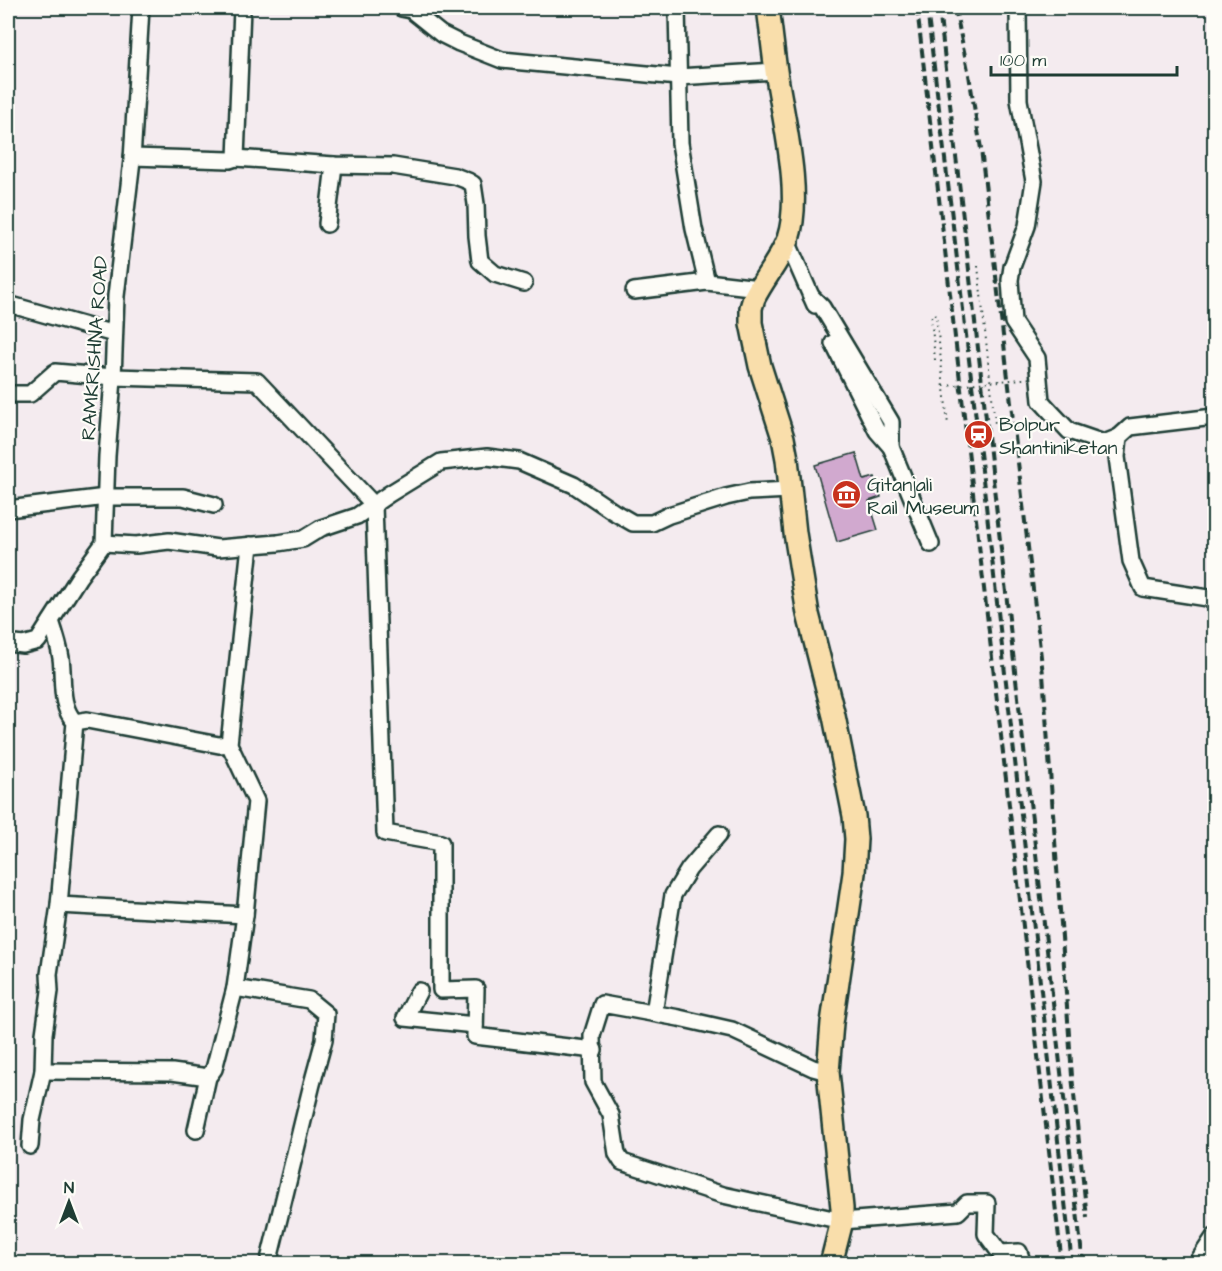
<svg xmlns="http://www.w3.org/2000/svg" width="1222" height="1271" viewBox="0 0 1222 1271" font-family="'Architects Daughter',sans-serif">
  <style>
    .building { fill: #d1a9cf; stroke: #1f3d34; stroke-width: 1.5 }
    .lines { fill: none; stroke-linecap: round; stroke-linejoin: round }
    .minor-casing { stroke: #1f3d34; stroke-width: 20 }
    .highway-casing { stroke: #1f3d34; stroke-width: 26 }
    .path { stroke: #1f3d34; stroke-width: 2; stroke-dasharray: 1.5 4.5; stroke-linecap: butt }
    .minor { stroke: #fdfcf7; stroke-width: 15 }
    .highway { stroke: #f9deab; stroke-width: 21 }
    .rail { stroke: #1f3d34; stroke-width: 4; stroke-dasharray: 9 4.5; stroke-linecap: butt }
    .path-bridge { stroke: #1f3d34; stroke-width: 2; stroke-dasharray: 1.5 4.5; stroke-linecap: butt }
    .labels { text-anchor: middle; stroke-width: 4.5; stroke-linejoin: round; paint-order: stroke }
    .street-label { font-size: 20px; fill: #1f3d34; stroke: #fdfcf7 }
    .poi-label { font-size: 20px; fill: #1f3d34; stroke: #fdfcf7; text-anchor: start }
  </style>
  <rect width="100%" height="100%" fill="#f4ebef"/>
  <filter id="ink" filterUnits="userSpaceOnUse"><feTurbulence type="fractalNoise" baseFrequency=".0167" numOctaves="2"/><feDisplacementMap in="SourceGraphic" scale="12" xChannelSelector="R" yChannelSelector="G"/><feConvolveMatrix kernelMatrix="1 2 1 2 8 2 1 2 1" color-interpolation-filters="sRGB"/></filter>
  <g filter="url(#ink)">
    <path class="building" d="M856,453l8,27 11,-3 6,20 -12,4 9,29 -41,12 -22,-77z"/>
    <g class="lines">
      <defs>
        <g id="minor">
          <path d="M401,8l10,2 30,24 18,9 43,17 176,17 98,-6"/>
          <path d="M677,8l3,135 14,86 13,53"/>
          <path d="M1018,8l1,92 15,81 -7,45 -15,41 -2,13 3,42 24,36 4,43 10,11 18,19 35,12 15,-6"/>
          <path d="M132,157l98,3 6,-2 98,7 59,1 62,10 13,5 5,3 3,20 1,32 3,25 15,13 29,9"/>
          <path d="M236,158l6,-150"/>
          <path d="M327,224l7,-59"/>
          <path d="M787,241l28,64"/>
          <path d="M634,291l73,-9 52,6"/>
          <path d="M811,296l11,11 69,115v25l40,97"/>
          <path d="M8,304l106,30"/>
          <path d="M833,343l44,88 14,16"/>
          <path d="M8,394h22l25,-22 58,5 144,4 117,124 11,328 56,10v147l35,-1 -1,47 119,14"/>
          <path d="M1214,417l-84,10 -11,10 -2,20 14,104 12,27 71,11"/>
          <path d="M8,509l98,-12h77l31,8"/>
          <path d="M104,543l32,2 33,-4 49,7 60,-5 25,-4 18,-11 36,-12 32,-22 52,-32 46,-5 32,4 55,24 40,27 19,11h19l17,-8 57,-18 23,-5 41,-2"/>
          <path d="M8,643l15,2 15,-4 41,-64 25,-34 3,-87 6,-77 3,-83 16,-136 9,-152"/>
          <path d="M75,722l12,-2 132,25 10,-1"/>
          <path d="M59,905l186,10"/>
          <path d="M235,988l74,12 17,14 -2,26 -12,44 -44,180"/>
          <path d="M419,991l-14,27 70,7"/>
          <path d="M654,1013l19,-118 16,-26 30,-35"/>
          <path d="M43,1071l129,1 36,5"/>
          <path d="M828,1072l-15,-4 -81,-38 -53,-12 -77,-14 -10,32 1,46 18,33 6,39 5,8 101,33 119,26 116,-9 9,-9h20l-1,31 14,19 19,-1 4,12"/>
          <path d="M196,1130l12,-53 6,-8 21,-81 10,-73 11,-114 -27,-57 21,-199"/>
          <path d="M30,1146l2,-26 11,-49 1,-37 6,-43 -1,-17 10,-69 16,-183c-16,-16 -11,-43 -14,-64 -2,-13 -6,-25 -10,-37"/>
          <path d="M1196,1264l18,-27"/>
        </g>
        <path id="highway" d="M768,8c3,21 5,42 8,63 7,47 27,124 12,168 -8,21 -24,39 -34,59l-3,10v15l9,43 23,72 4,21 8,74 13,81 26,102 20,100 2,23 -2,34 -22,150 -4,49 14,136v13l-11,43"/>
      </defs>
      <use href="#minor" class="minor-casing"/>
      <use href="#highway" class="highway-casing"/>
      <g class="path">
        <path d="M978,266l17,158"/>
        <path d="M935,360l-4,-45h5l12,110"/>
      </g>
      <use href="#minor" class="minor"/>
      <use href="#highway" class="highway"/>
      <g class="rail">
        <path d="M917,8l145,1256"/>
        <path d="M927,8l51,427 94,829"/>
        <path d="M939,8l144,1256"/>
        <path d="M955,8l14,67 12,74 62,525 29,402 15,142"/>
      </g>
      <path class="path-bridge" d="M944,386l89,-8"/>
    </g>
  </g>
  <defs>
    <symbol id="station-disc" viewBox="-11 -11 22 22"><circle r="9.5" fill="#c8321e" stroke="#fdfcf7"/><path d="M-3-6H3Q5-6 5-4V2Q5 4 3 4L4.5 6H3L1.5 4h-3L-3 6H-4.5L-3 4Q-5 4-5 2V-4Q-5-6-3-6ZM-3.5-4v3h7v-3ZM-3.5 1v1.5H-2V1ZM2 1v1.5H3.5V1Z" fill="#fff"/></symbol>
    <symbol id="museum-disc" viewBox="-11 -11 22 22"><circle r="9.5" fill="#c8321e" stroke="#fdfcf7"/><path d="M0-6L6-3V-2H-6V-3ZM-5-1h2V3h-2ZM-1-1h2V3h-2ZM3-1h2V3H3ZM-6 4H6V6H-6Z" fill="#fff"/></symbol>
  </defs>
  <g fill-rule="evenodd">
    <use href="#station-disc" x="962" y="418" width="33" height="33"/>
    <use href="#museum-disc" x="830" y="478" width="33" height="33"/>
  </g>
  <g class="labels">
    <g class="street-label">
      <text transform="translate(94 348) rotate(-86)" y="7">RAMKRISHNA ROAD</text>
    </g>
    <g class="poi-label">
      <text x="999" y="431">Bolpur<tspan x="999" dy="23">Shantiniketan</tspan></text>
      <text x="867" y="491">Gitanjali<tspan x="867" dy="23">Rail Museum</tspan></text>
    </g>
  </g>
  <rect width="1222" height="1271" fill="none" stroke="#fdfcf7" stroke-width="30"/>
  <rect x="15" y="15" width="1192" height="1241" fill="none" stroke="#1f3d34" stroke-width="2" filter="url(#ink)"/>
  <g transform="translate(69 1202)" stroke="#fdfcf7" stroke-width="4.5" paint-order="stroke">
  <path d="M0-4.5L10 22L0 15L-10 22Z" fill="#1f3d34"/>
  <text y="-9" font-size="16" font-weight="bold" text-anchor="middle" fill="#1f3d34">N</text>
  </g>
  <path d="M991 66v9h186v-9" fill="none" stroke="#1f3d34" stroke-width="3"/>
  <text x="1000" y="66" font-size="18" fill="#1f3d34" stroke="#fdfcf7" stroke-width="4.5" paint-order="stroke">100 m</text>
</svg>
